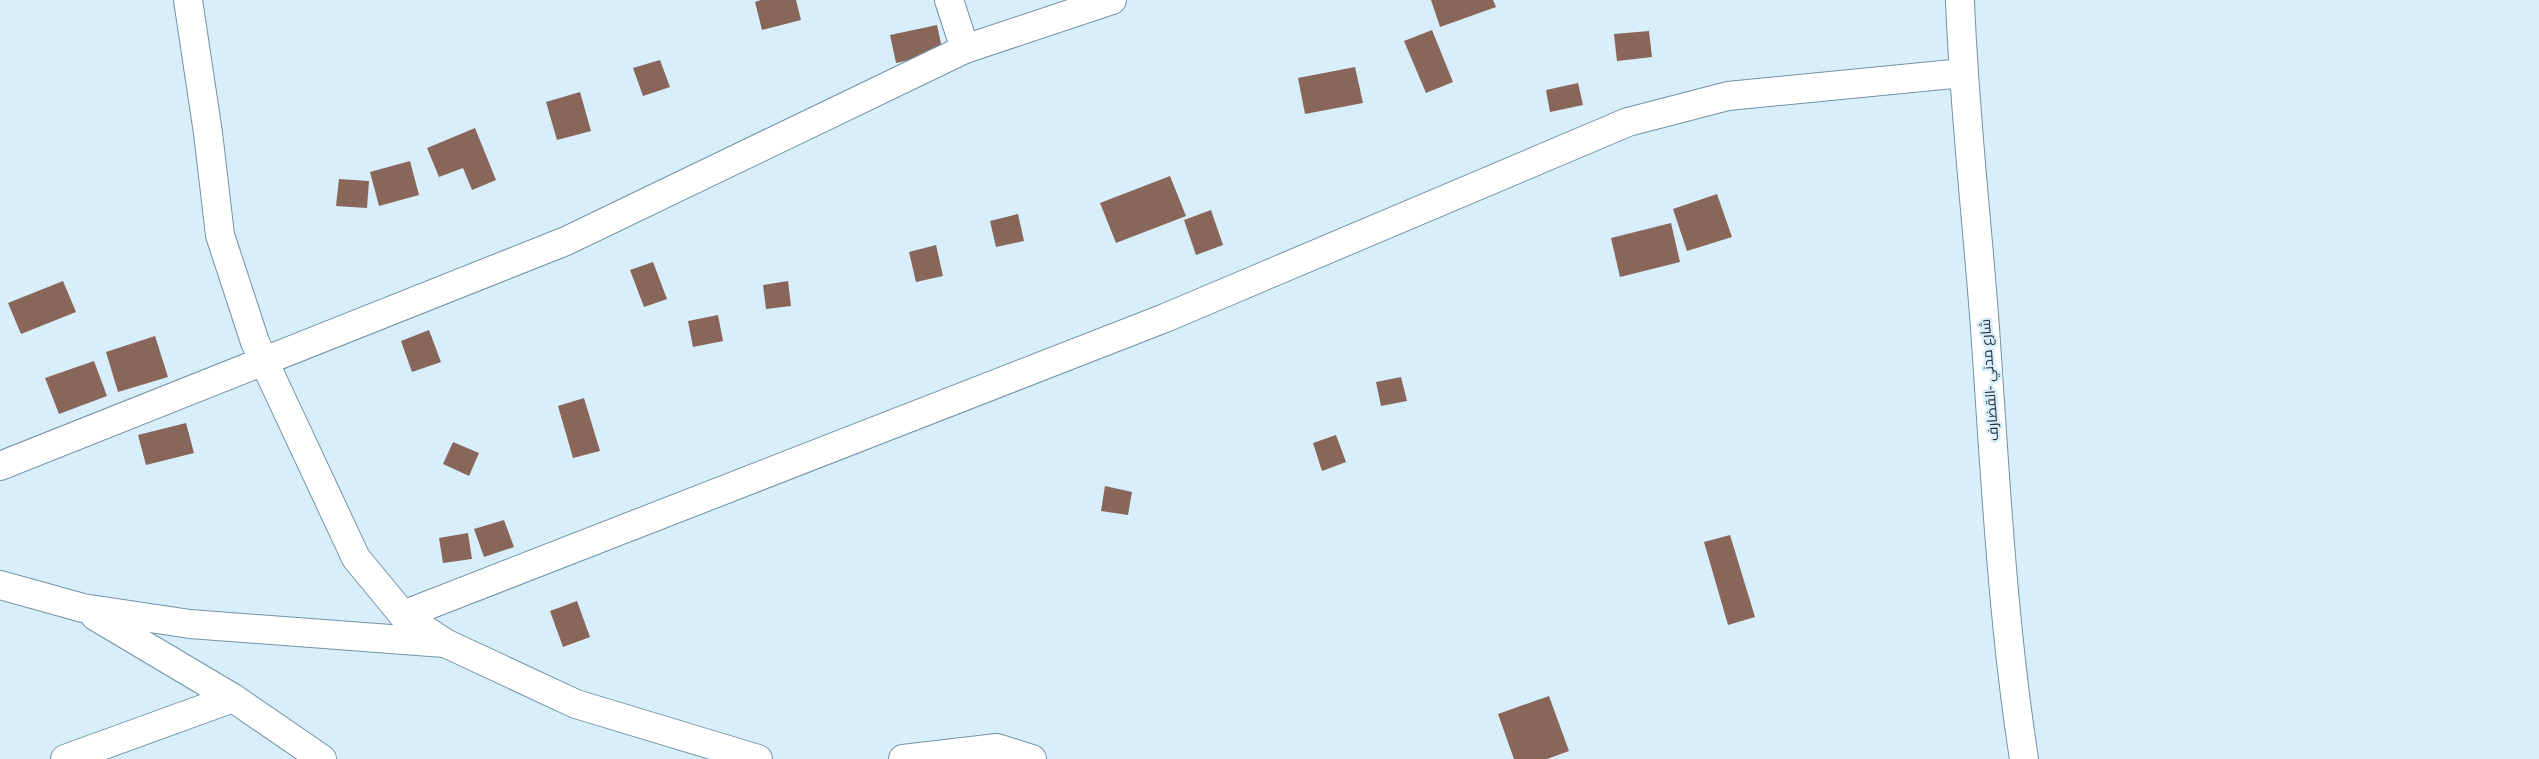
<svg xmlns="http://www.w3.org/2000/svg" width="2539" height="759" viewBox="0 0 2539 759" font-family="'Open Sans',Cairo,sans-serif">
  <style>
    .building { fill: #88665a }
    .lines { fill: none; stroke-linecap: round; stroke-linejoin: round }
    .minor-casing { stroke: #7193a7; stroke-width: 30 }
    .trunk-casing { stroke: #7193a7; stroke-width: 30 }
    .minor { stroke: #fff; stroke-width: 28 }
    .trunk { stroke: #fff; stroke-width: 28 }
    .labels { text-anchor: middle; stroke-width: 5; stroke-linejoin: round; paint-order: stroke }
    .street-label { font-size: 14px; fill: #233139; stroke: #d9eefb }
  </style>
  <rect width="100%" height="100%" fill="#d9eefb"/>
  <g class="building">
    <path d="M761,0h35l5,20 -39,10 -7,-28z"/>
    <path d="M1431,0h62l3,7 -56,20z"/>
    <path d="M937,25l6,28 -47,10 -6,-28z"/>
    <path d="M1432,30l21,52 -27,11 -22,-52z"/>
    <path d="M1649,31l3,26 -35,4 -3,-27z"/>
    <path d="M660,60l10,27 -27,9 -10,-28z"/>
    <path d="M1355,67l8,36 -58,11 -7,-36z"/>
    <path d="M1578,83l5,22 -33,7 -4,-22z"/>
    <path d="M580,92l11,39 -34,9 -11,-38z"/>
    <path d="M475,128l21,52 -24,10 -9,-22 -24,9 -12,-29z"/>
    <path d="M410,161l9,34 -40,11 -9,-34z"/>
    <path d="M1170,176l16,40 -70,27 -16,-40z"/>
    <path d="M339,179l30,2 -2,27 -31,-2z"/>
    <path d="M1717,194l15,43 -45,14 -14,-42z"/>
    <path d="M1211,210l12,35 -27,10 -12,-35z"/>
    <path d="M1018,214l6,27 -28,6 -6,-26z"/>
    <path d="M1671,223l9,39 -60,15 -9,-39z"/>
    <path d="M936,245l7,31 -27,6 -7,-30z"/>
    <path d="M653,262l14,37 -23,8 -14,-37z"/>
    <path d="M63,281l13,31 -55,22 -13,-31z"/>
    <path d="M788,281l3,25 -25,3 -3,-24z"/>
    <path d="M718,315l5,26 -30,6 -5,-26z"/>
    <path d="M429,330l12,32 -29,10 -11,-31z"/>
    <path d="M155,336l13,41 -50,15 -12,-40z"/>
    <path d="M94,361l13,35 -48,18 -14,-36z"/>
    <path d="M1401,377l6,24 -26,5 -5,-24z"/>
    <path d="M584,398l16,53 -27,7 -15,-52z"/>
    <path d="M186,423l8,30 -48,12 -8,-30z"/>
    <path d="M1336,435l10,27 -24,9 -9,-28z"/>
    <path d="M453,442l26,11 -10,23 -26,-12z"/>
    <path d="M1105,486l27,6 -4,23 -27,-4z"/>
    <path d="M504,520l10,27 -30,10 -10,-28z"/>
    <path d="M468,533l4,26 -29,4 -4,-25z"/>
    <path d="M1730,535l25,82 -27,8 -24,-83z"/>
    <path d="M577,601l13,36 -27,10 -13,-36z"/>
    <path d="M1549,696l20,55 -22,8h-33l-16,-45z"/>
  </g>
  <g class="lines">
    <defs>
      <g id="minor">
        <path d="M188,0l20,133 12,102 35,107 101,216 47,57 42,28 131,61 182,55"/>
        <path d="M949,0l16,49"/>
        <path d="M0,466l566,-225 399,-192 147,-49"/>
        <path d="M0,585l83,23 107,16 254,19"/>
        <path d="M403,615l762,-297 463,-196 100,-26 235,-23"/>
        <path d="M95,616l138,82 89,61"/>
        <path d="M65,759l168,-61"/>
        <path d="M903,759l94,-11 35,11"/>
      </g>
      <path id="trunk" d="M1960,0c4,110 17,219 25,328 10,144 17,289 39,431"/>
    </defs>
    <use href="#minor" class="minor-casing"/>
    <use href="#trunk" class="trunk-casing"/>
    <use href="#minor" class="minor"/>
    <use href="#trunk" class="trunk"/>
  </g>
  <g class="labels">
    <g class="street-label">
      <text transform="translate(1989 380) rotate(-94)" y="5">شارع مدني -القضارف</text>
    </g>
  </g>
</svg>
